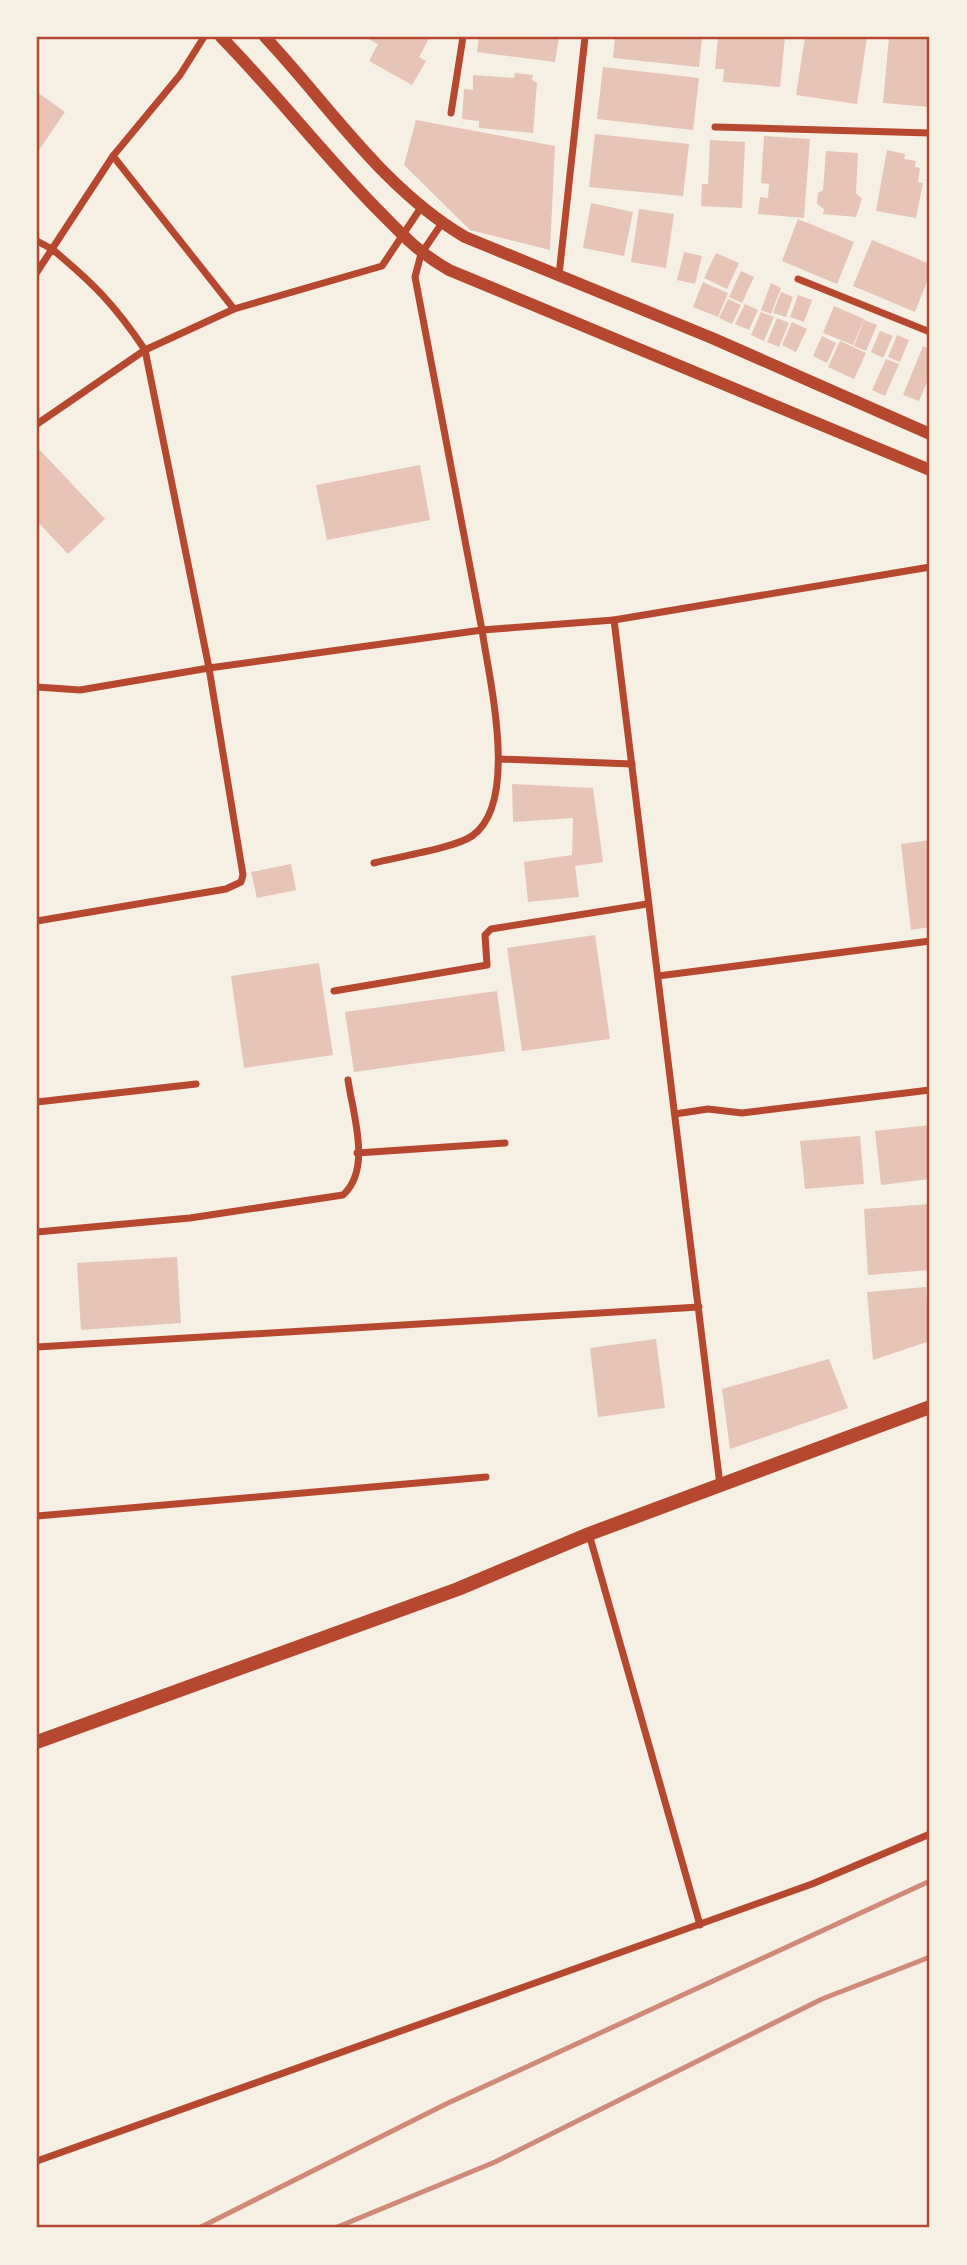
<svg xmlns="http://www.w3.org/2000/svg" width="967" height="2265" viewBox="0 0 967 2265" font-family="Figtree,sans-serif">
  <style>
    .building { fill: #e6c5b7 }
    .lines { fill: none; stroke-linecap: round; stroke-linejoin: round }
    .minor { stroke: #b5482f; stroke-width: 7 }
    .tertiary { stroke: #b5482f; stroke-width: 12 }
    .secondary { stroke: #b5482f; stroke-width: 14 }
    .rail { stroke: #cf8b77; stroke-width: 5 }
    .neatline { fill: none; stroke: #b5482f; stroke-width: 2.5 }
  </style>
  <rect width="100%" height="100%" fill="#f6efe4"/>
  <g class="building">
    <path d="M365,37h65l-11,20 7,4 -14,24 -43,-24 9,-17z"/>
    <path d="M479,37h80l-4,25 -78,-10z"/>
    <path d="M615,37h87l-3,30 -86,-9z"/>
    <path d="M718,37h67l-5,50 -57,-5 1,-13h-9z"/>
    <path d="M805,37h62l-10,67 -61,-9z"/>
    <path d="M889,37h41v70l-47,-4z"/>
    <path d="M603,67l96,11 -6,52 -96,-11z"/>
    <path d="M515,73l18,2 -1,5 5,3 -4,50 -54,-5v-7l-17,-2 2,-30 9,1v-15l41,3z"/>
    <path d="M37,92l28,20 -28,41z"/>
    <path d="M416,120l139,26 -5,104 -80,-20 -66,-65z"/>
    <path d="M595,134l94,10 -6,52 -94,-9z"/>
    <path d="M764,136l46,3 -6,79 -46,-4 2,-17 8,1 1,-14 -8,-1z"/>
    <path d="M710,140l35,2 -3,66 -41,-2 1,-22h6z"/>
    <path d="M887,150l18,4 -1,5 12,2 -1,6 5,1 -2,14 5,1 -7,35 -40,-7z"/>
    <path d="M826,151l32,2 -2,40 6,6 -6,18 -33,-3 1,-5 -7,-5 1,-11 5,-3z"/>
    <path d="M591,203l42,9 -9,44 -41,-8z"/>
    <path d="M639,209l35,5 -8,54 -35,-6z"/>
    <path d="M798,219l56,23 -17,42 -55,-23z"/>
    <path d="M872,240l58,24v10l-15,38 -62,-26z"/>
    <path d="M684,252l18,4 -7,28 -18,-4z"/>
    <path d="M716,253l23,10 -12,26 -23,-11z"/>
    <path d="M741,271l13,6 -12,26 -13,-6z"/>
    <path d="M703,282l25,11 -10,24 -25,-10z"/>
    <path d="M771,283l10,5 -10,26 -10,-4z"/>
    <path d="M781,292l12,5 -7,20 -13,-4z"/>
    <path d="M798,295l14,5 -8,22 -14,-5z"/>
    <path d="M728,299l13,6 -9,19 -13,-6z"/>
    <path d="M745,304l13,6 -9,20 -14,-6z"/>
    <path d="M834,306l30,13 -11,26 -30,-12z"/>
    <path d="M761,312l13,5 -10,24 -13,-6z"/>
    <path d="M777,318l12,5 -10,24 -12,-5z"/>
    <path d="M864,320l13,5 -11,26 -12,-5z"/>
    <path d="M792,322l15,7 -11,23 -14,-7z"/>
    <path d="M880,331l13,5 -10,22 -12,-6z"/>
    <path d="M897,335l12,5 -9,22 -12,-5z"/>
    <path d="M822,336l14,7 -9,20 -14,-7z"/>
    <path d="M840,341l26,12 -12,26 -26,-12z"/>
    <path d="M923,346l7,4v25l-11,26 -16,-6z"/>
    <path d="M886,359l13,5 -14,32 -13,-6z"/>
    <path d="M37,447l68,72 -37,35 -31,-33z"/>
    <path d="M420,465l10,55 -103,20 -11,-55z"/>
    <path d="M512,784l81,4 10,74 -28,4 4,31 -51,5 -4,-40 48,-7 1,-37 -60,4z"/>
    <path d="M930,840v87l-19,3 -10,-86z"/>
    <path d="M291,864l5,26 -39,8 -6,-26z"/>
    <path d="M595,935l15,104 -88,12 -15,-103z"/>
    <path d="M319,963l14,92 -89,13 -13,-92z"/>
    <path d="M497,991l8,60 -151,21 -9,-60z"/>
    <path d="M930,1125v54l-49,6 -6,-54z"/>
    <path d="M860,1136l4,48 -59,5 -5,-48z"/>
    <path d="M930,1204v66l-62,5 -4,-66z"/>
    <path d="M177,1257l4,66 -100,7 -4,-67z"/>
    <path d="M926,1287l4,54 -57,19 -6,-68z"/>
    <path d="M656,1339l9,69 -67,9 -8,-69z"/>
    <path d="M829,1359l19,49 -118,41 -8,-60z"/>
  </g>
  <g class="lines">
    <g class="minor">
      <path d="M204,37l-24,38 -67,81 121,153 148,-43 40,-60"/>
      <path d="M451,113l12,-76"/>
      <path d="M715,127l215,6"/>
      <path d="M442,223l-21,31 -6,23 67,353 132,-10"/>
      <path d="M37,241l15,8 61,-93"/>
      <path d="M37,272l15,-23c41,34 63,56 93,101l64,318 273,-38c7,49 38,173 -10,206 -17,12 -76,21 -98,27"/>
      <path d="M559,275l26,-238"/>
      <path d="M798,279l132,53"/>
      <path d="M37,424l108,-74 89,-41"/>
      <path d="M37,687l43,3 129,-22 34,207 -2,7 -15,7 -189,32"/>
      <path d="M500,759l132,5"/>
      <path d="M658,976l272,-35"/>
      <path d="M334,991l153,-26 -2,-30 6,-6 156,-25"/>
      <path d="M37,1102l159,-18"/>
      <path d="M675,1114l33,-5 34,4 188,-23"/>
      <path d="M357,1153l148,-10"/>
      <path d="M37,1232l153,-14 153,-23c29,-26 10,-80 5,-115"/>
      <path d="M37,1347l662,-40"/>
      <path d="M720,1485l-106,-865 316,-53"/>
      <path d="M37,1516l449,-39"/>
      <path d="M589,1534l111,391"/>
      <path d="M37,2161l775,-277 118,-50"/>
    </g>
    <g class="tertiary">
      <path d="M221,37c54,55 101,116 155,171 26,26 40,43 73,62l481,200"/>
      <path d="M265,37c64,68 118,152 200,200l247,101 218,96"/>
    </g>
    <path class="secondary" d="M37,1742l421,-153 131,-55 341,-127"/>
    <g class="rail">
      <path d="M199,2228l247,-124 484,-223"/>
      <path d="M335,2228l160,-66 327,-163 108,-42"/>
    </g>
  </g>
  <rect width="967" height="2265" fill="none" stroke="#f6efe4" stroke-width="77"/>
  <rect x="38" y="38" width="890" height="2188" class="neatline"/>
</svg>
